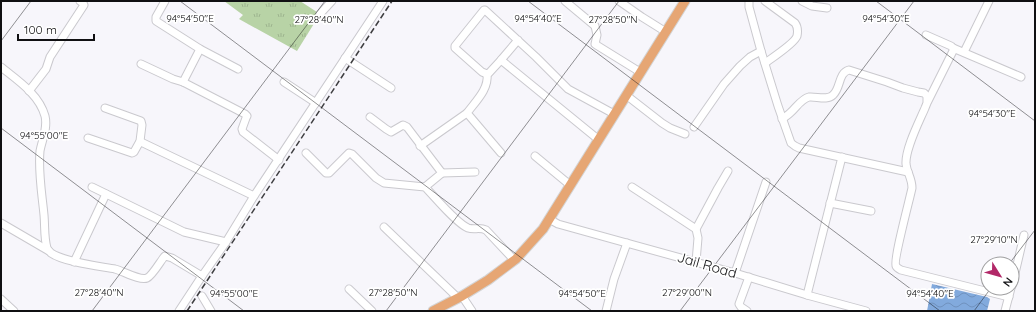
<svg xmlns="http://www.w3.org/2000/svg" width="1036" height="312" viewBox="0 0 1036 312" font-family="Quicksand,sans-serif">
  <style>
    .park { fill: url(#park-tufts) }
    .water { fill: url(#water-waves) }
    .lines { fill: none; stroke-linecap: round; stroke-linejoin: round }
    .minor-casing { stroke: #cac9ce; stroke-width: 9 }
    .major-casing { stroke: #d4d4d4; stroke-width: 11 }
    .minor { stroke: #fff; stroke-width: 7 }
    .major { stroke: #e6a674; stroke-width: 9 }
    .rail { stroke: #3e3e40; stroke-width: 1.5; stroke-dasharray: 6 3; stroke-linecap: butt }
    .ticks { fill: none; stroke: #101012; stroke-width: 1; stroke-opacity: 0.45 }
    .labels { text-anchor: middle; stroke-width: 3.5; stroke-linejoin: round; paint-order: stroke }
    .street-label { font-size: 14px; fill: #101012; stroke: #fff }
    .ticks-label { font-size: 10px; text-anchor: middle; fill: #101012; stroke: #fff; stroke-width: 3.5; stroke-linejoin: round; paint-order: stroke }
  </style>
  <defs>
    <pattern id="park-tufts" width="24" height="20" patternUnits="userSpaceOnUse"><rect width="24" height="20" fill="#b8d3a6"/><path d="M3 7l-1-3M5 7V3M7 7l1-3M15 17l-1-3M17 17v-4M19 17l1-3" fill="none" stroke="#9db48e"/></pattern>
    <pattern id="water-waves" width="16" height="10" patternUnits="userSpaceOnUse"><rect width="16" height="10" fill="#82aadd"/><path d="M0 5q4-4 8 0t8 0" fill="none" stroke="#6f91bd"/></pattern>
  </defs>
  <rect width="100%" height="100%" fill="#f7f6fb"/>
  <path class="park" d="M224,1h76l20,13 -23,37 -58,-32 4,-4z"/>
  <path class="water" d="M932,284l55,13 3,2 -3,12h-60z"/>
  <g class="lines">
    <defs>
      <g id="minor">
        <path d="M165,1l-9,16v4l44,28 38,20"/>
        <path d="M565,1l30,25 2,9 -2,9 3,2 42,26"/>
        <path d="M619,1l23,16 24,15"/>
        <path d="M749,1v6l12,44 17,55 13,37 4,3 4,2 109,24"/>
        <path d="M765,1l30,22c3,4 3,8 2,13 -2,7 -25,22 -32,27"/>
        <path d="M802,1l10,5 15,2"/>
        <path d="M320,14l12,-13"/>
        <path d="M926,35l25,11 3,3 -26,52"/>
        <path d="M518,40l-17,20 -12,13 -2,1 -5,-2 -27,-24v-2l29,-36h1l51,47 32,32 46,25"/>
        <path d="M953,48l68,29"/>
        <path d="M964,52l25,-51"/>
        <path d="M345,58l46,30"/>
        <path d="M501,60l98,80"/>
        <path d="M141,64l32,15 10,3 62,32 2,2 -1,2 -4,11 1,3 36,28"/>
        <path d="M1,67c16,13 38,27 44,49 3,12 -3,24 -5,35 -2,21 2,43 4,64 1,11 0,23 3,33 1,2 2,3 4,5 13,9 47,13 64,16 8,2 25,12 32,9 5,-2 13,-16 17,-21l1,-1 7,2 30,18 24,-34 28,-46 129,-195"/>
        <path d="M487,74c2,15 -11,27 -20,39l34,40"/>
        <path d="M183,82l17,-33"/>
        <path d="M284,82l32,21"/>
        <path d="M29,91l17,-22 4,-12 34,-52 -1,-2 -3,-2"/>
        <path d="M626,95l36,28 8,5 15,6"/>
        <path d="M105,108l36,13 1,4 -2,16"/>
        <path d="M370,117l16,12 5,3 12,-7 4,2 35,46 -17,14"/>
        <path d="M782,119c3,-2 6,-4 8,-6 6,-5 11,-14 19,-16 7,-1 18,4 24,-2 8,-7 5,-22 16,-25l38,12 16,6 15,4 6,1 3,3v7l-2,5c-6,14 -20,41 -19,56 1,9 6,14 6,24 -2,10 -19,73 -16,78 1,2 3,3 5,4l108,27"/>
        <path d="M694,127l30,-43 16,-18 10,-9 11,-6"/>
        <path d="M88,138l44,15 2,-1 5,-9 2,-1 113,54"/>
        <path d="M420,146l47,-33"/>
        <path d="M306,153l20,20h3l20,-20 3,1 24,24 8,5 41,4c10,10 31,36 43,41 6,2 12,-1 18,2l28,30"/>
        <path d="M535,156l35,29"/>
        <path d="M442,173l33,-1"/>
        <path d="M92,187l92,45 42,10"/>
        <path d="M632,187l64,42 2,9 -2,24"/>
        <path d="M830,203l41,8"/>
        <path d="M549,219l9,5 177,49 72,22 59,16"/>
        <path d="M1,223l48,28"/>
        <path d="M384,227l74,71"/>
        <path d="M696,229l22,-41 10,-17"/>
        <path d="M74,262l32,-68"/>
        <path d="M735,273l31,-91"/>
        <path d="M1012,286l12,-51"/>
        <path d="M349,289l23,22"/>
        <path d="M807,295l35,-138"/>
        <path d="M202,296l9,15"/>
        <path d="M462,296l10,15"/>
        <path d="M1,299l13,12"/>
        <path d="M179,311l23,-35"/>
        <path d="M606,311l8,-32 13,-36"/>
        <path d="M747,311l-6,-4 -2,-3 10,-27"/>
        <path d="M1005,311l6,-23"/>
      </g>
      <path id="major" d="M433,311l29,-15 26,-16 28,-21 27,-30 142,-228"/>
    </defs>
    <use href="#minor" class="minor-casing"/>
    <use href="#major" class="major-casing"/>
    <use href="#minor" class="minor"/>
    <use href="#major" class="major"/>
    <path class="rail" d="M187,311l205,-310"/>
  </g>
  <path class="ticks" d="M180,1l412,310M528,1l412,310M876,1l159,120M1,41l30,-40M1,128l243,183M1009,264l26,-34M92,311l233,-310M386,311l233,-310M680,311l234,-310M974,311l17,-23"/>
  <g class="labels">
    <g class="street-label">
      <text transform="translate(707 265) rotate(16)" y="5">Jail Road</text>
    </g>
  </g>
  <g class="ticks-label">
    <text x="190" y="22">94°54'50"E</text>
    <text x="538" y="22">94°54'40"E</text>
    <text x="886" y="22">94°54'30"E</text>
    <text x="319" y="23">27°28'40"N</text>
    <text x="613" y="23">27°28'50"N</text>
    <text x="992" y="117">94°54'30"E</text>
    <text x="44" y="139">94°55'00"E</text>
    <text x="994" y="243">27°29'10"N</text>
    <text x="99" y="296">27°28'40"N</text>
    <text x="393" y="296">27°28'50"N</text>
    <text x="687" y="296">27°29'00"N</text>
    <text x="234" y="297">94°55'00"E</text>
    <text x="582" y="297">94°54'50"E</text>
    <text x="930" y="297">94°54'40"E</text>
  </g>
  <rect width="1036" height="312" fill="none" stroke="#101012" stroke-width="4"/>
  <g transform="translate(1000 276) rotate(127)"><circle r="19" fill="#ffffff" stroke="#9f9fa0"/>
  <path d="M0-3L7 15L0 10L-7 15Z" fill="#b22868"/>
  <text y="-6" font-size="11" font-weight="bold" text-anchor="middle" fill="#101012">N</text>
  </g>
  <path d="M18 34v6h76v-6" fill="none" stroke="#101012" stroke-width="2"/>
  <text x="24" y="34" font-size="12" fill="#101012" stroke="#ffffff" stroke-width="3" paint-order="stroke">100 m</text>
</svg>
